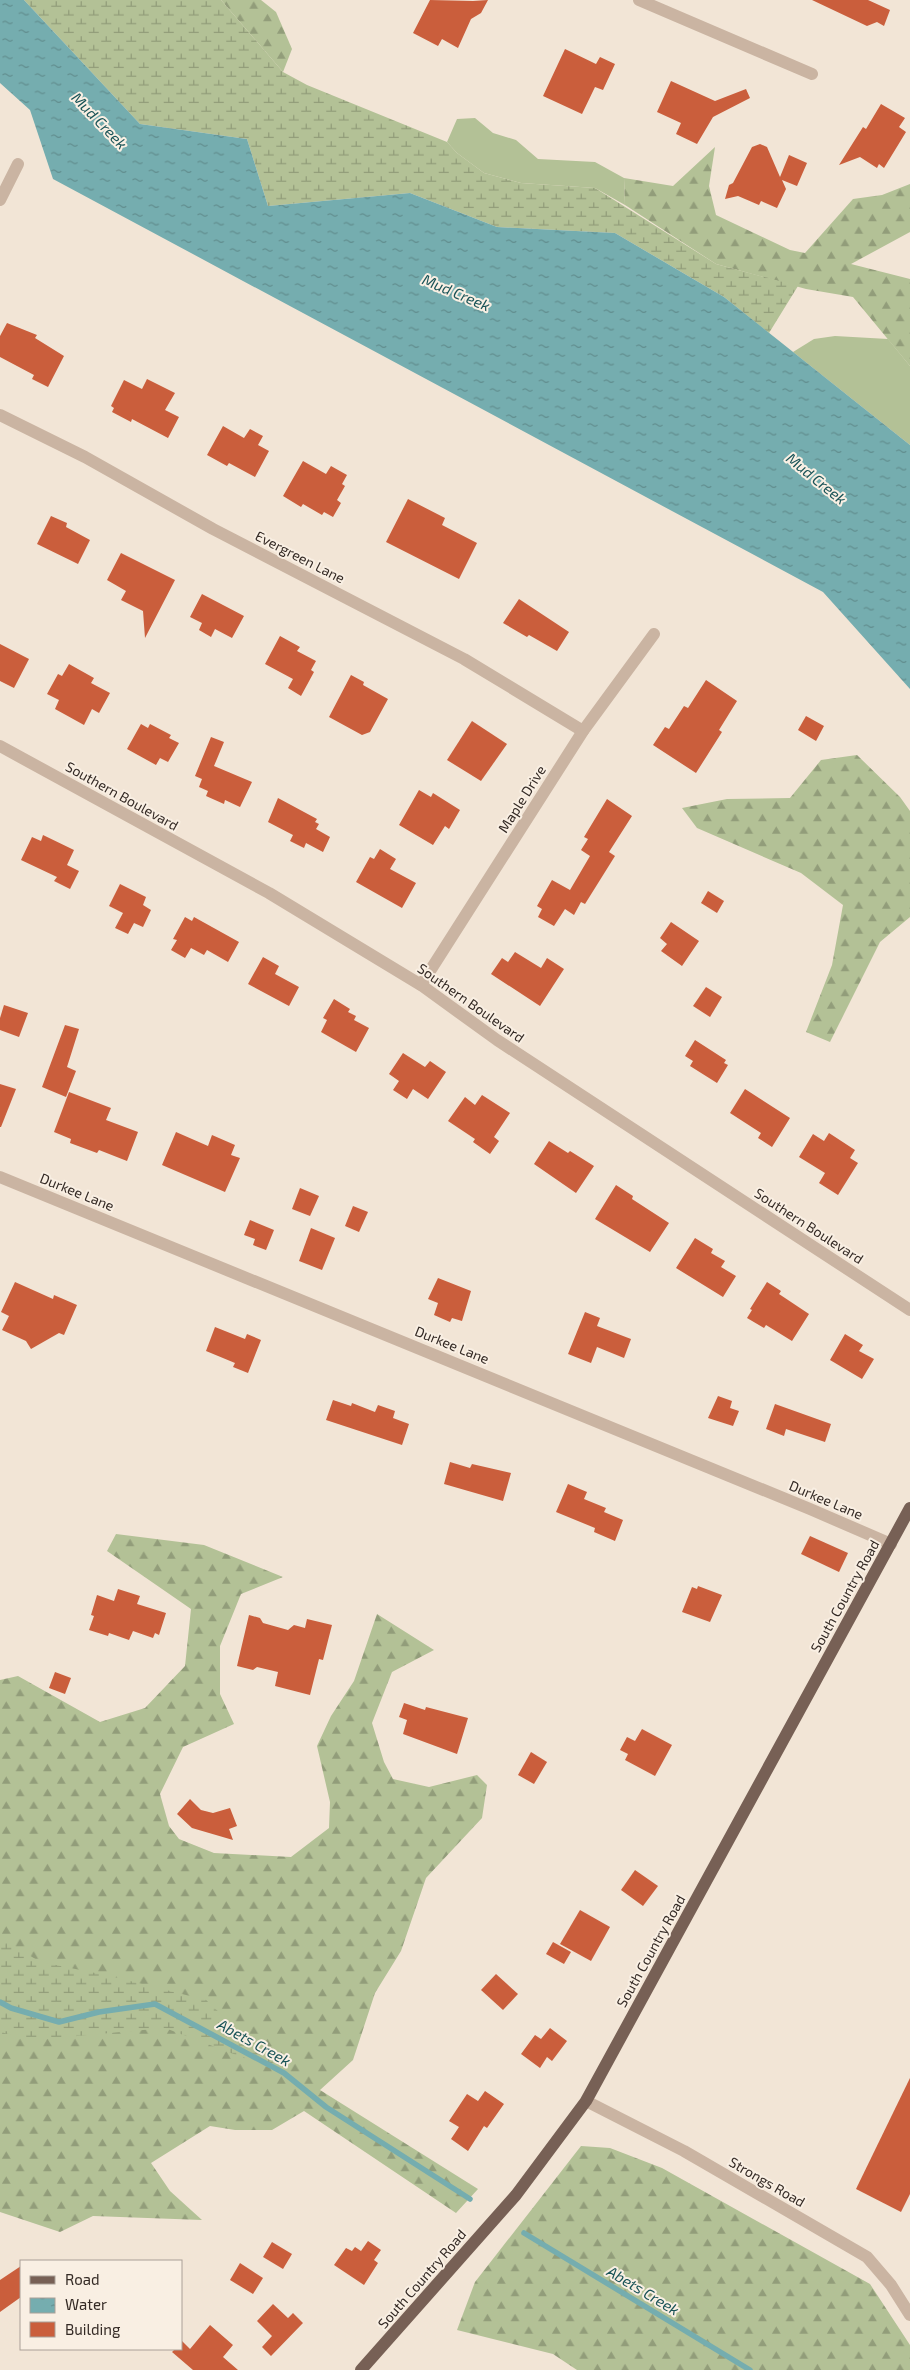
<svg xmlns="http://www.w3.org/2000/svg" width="910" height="2370" viewBox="0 0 910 2370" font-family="'Exo 2',sans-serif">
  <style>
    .grass { fill: #b3c196 }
    .forest { fill: url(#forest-firs) }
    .wetland { fill: url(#wetland-marsh) }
    .water { fill: url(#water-ripples) }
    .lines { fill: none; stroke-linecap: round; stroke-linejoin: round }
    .stream { stroke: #75adaf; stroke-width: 5.5 }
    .building { fill: #ca5e3c }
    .minor { stroke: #cab4a2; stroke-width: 12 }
    .major { stroke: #776055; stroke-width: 12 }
    .labels { text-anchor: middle; stroke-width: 4; stroke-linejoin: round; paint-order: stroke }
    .street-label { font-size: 14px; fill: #342a25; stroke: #f9efe3 }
    .water-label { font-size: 15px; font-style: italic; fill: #195357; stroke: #f9efe3 }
  </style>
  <defs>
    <pattern id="forest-firs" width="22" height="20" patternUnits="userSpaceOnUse" patternTransform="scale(1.25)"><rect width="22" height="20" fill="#b3c196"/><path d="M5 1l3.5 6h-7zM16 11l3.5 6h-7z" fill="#929d7a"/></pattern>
    <pattern id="wetland-marsh" width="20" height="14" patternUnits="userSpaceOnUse" patternTransform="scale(1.25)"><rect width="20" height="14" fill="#b3c196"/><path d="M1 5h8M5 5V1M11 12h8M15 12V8" fill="none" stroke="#929d7a"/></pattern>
    <pattern id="water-ripples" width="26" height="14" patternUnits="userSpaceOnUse" patternTransform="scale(1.25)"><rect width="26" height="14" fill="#75adaf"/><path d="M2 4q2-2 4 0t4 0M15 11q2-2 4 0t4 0" fill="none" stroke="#618d8e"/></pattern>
  </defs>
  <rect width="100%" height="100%" fill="#f2e5d6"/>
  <g class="grass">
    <path d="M475,118l18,15 23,7 22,19 57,3 29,16 1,27 -30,-17 -74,-5 -37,-10 -27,-20 -10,-11 10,-23z"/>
    <path d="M835,336l53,3 22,27v79l-117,-93 21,-13z"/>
  </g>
  <g class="forest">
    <path d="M221,0h40l15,12 16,37 -9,23z"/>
    <path d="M715,147l-6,39 7,29 74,35 15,3 48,-54 29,-4 28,-11v48l-59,32 59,15v87l-57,-69 -47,-8 -90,-25 -91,-59 -1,-27 49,8z"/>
    <path d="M857,755l43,42 10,14v106l-30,25 -50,100 -24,-10 26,-67 11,-60 -42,-32 -104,-45 -15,-20 45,-9 63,-1 31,-38z"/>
    <path d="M116,1534l88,11 79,32 -42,17 -21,52v48l14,30 -51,23 -23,47 9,32 10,13 35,14 77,4 38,-29 1,-26 -13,-56 14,-30 23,-35 23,-67 57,36 -42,22 -20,51 12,39 9,17 36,8 48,-12 10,10 -5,33 -56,60 -25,73 -26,42 -22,67 -33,30 158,99 -22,24 -152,-102 -32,19h-37l-25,-4 -59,37 19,28 32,29 -109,-4 -33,16 -60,-20v-532l18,-4 82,46 45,-14 40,-42 6,-57 -84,-58z"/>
    <path d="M581,2146l29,2 52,20 208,116 40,61v25h-333l-24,-16 -96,-24 18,-48z"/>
  </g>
  <g class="wetland">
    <path d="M24,0h197l62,72 24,13 140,57 10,11 27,20 37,10 74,5 121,76 82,22 -29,47 -45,-36 -109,-64 -118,-6 -87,-34 -142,13 -21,-67 -107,-15z"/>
    <path d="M0,1939l41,23 69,14 96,24 78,73 -119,-45 -131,12 -34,-8z"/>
  </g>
  <path class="water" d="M0,0h24l116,124 107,15 21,67 142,-13 87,34 118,6 109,64 186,148v244l-87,-97 -770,-413 -23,-69 -30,-27z"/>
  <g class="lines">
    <g class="stream">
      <path d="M0,2002l11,6 48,14 40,-10 56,-8 129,69 42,34 144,92"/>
      <path d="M524,2233l226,137"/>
    </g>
  </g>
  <g class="building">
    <path d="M430,0l43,1 15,-1 -7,13 -10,6 -13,29 -16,-9 -4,7 -25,-13z"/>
    <path d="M812,0h56l22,10 -6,16 -7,-4 -10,4z"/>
    <path d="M565,49l31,15 4,-7 15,7 -12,26 -8,-3 -13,27 -39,-18z"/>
    <path d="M671,81l44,20 31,-12 4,9 -37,19 -16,27 -21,-10 5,-11 -24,-11z"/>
    <path d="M881,104l24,14 -6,9 7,5 -22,36 -5,-4 -2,4 -17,-11 -21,8 24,-38 3,2z"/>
    <path d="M760,144l7,3 13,30 9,-22 18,8 -10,23 -15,-6 4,9 -9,19 -16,-7 -2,4 -21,-9 -13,3 4,-14 4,-2 19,-36z"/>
    <path d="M7,323l30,12 -2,3 29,18 -16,31 -16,-8 2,-4 -34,-18v-21z"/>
    <path d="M147,379l28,14 -10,17 14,7 -11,21 -36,-19 -1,3 -19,-10 2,-4 -3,-2 13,-26 18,9z"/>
    <path d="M223,426l21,12 6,-9 13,7 -5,9 11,6 -14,26 -26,-14 -2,3 -20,-11z"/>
    <path d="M303,461l23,13 5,-8 16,9 -5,9 3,2 -8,14 4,3 -8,14 -9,-5 -2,3 -19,-11 -2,3 -18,-11z"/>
    <path d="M408,499l37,19 -3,7 35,18 -18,36 -73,-37z"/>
    <path d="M51,516l16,7 -1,4 24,13 -12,24 -41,-20z"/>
    <path d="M121,553l54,27 -30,58 -2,-27 -22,-11 5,-9 -19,-11z"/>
    <path d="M202,594l42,22 -12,22 -17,-9 -4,8 -12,-7 3,-7 -12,-6z"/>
    <path d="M519,599l50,33 -12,19 -28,-16 -2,2 -24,-14z"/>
    <path d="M280,636l20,11 -3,4 19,10 -5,9 3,2 -13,24 -13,-8 5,-9 -28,-15z"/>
    <path d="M0,644l29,15 -15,29 -14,-7z"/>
    <path d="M69,664l25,14 -3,5 19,10 -11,20 -7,-4 -8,16 -29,-16 4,-9 -12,-6 11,-20 4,2z"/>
    <path d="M351,675l13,7 -1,3 25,14 -18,33 -8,3 -33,-18z"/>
    <path d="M706,680l31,21 -18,29 3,2 -26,41 -43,-28 12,-18 4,2 15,-23 4,2z"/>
    <path d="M806,716l18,10 -8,15 -18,-11z"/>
    <path d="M472,721l35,23 -26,37 -34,-21z"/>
    <path d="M141,724l7,4 2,-4 21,11 -2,3 10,5 -11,19 -8,-4 -4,7 -29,-16z"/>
    <path d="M211,737l13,5 -10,24 38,16 -12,25 -15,-7 -1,4 -18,-8 2,-5 -9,-4 3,-8 -7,-3z"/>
    <path d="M419,790l12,7 2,-4 27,17 -11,19 -4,-3 -12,19 -34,-20z"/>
    <path d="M278,798l39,21 -2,3 4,2 -3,5 14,8 -7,15 -17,-9 -2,5 -14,-7 3,-6 -25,-13z"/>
    <path d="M607,799l25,17 -23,36 6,4 -30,48 -4,-2 -7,13 -9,-6 -11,17 -16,-9 4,-8 -5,-3 15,-26 18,10 20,-34 -9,-6 7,-11 -4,-2z"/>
    <path d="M43,835l31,15 -7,15 12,6 -9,18 -16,-8 3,-4 -36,-17 11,-23 9,4z"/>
    <path d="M380,849l16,10 -6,10 26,14 -14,25 -46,-26 14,-25 4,2z"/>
    <path d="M120,884l26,13 -3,8 8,5 -8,17 -9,-4 -6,11 -13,-6 8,-15 -14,-7z"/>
    <path d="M708,891l16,10 -7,12 -16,-10z"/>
    <path d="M185,917l7,4 2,-4 45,25 -11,20 -21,-12 -3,5 -13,-7 -6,10 -14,-8 6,-10 -4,-1z"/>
    <path d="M671,922l28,19 -17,25 -21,-15 6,-7 -7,-6z"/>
    <path d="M515,952l26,16 6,-10 17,11 -24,37 -49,-32 11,-16 6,4z"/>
    <path d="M263,957l16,9 -4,8 24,13 -10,19 -41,-22z"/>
    <path d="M706,987l16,10 -12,20 -17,-11z"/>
    <path d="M334,999l16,10 -2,3 8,4 -2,4 15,8 -13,24 -35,-20 6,-12 -4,-2z"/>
    <path d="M4,1005l24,8 -9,24 -19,-7v-12z"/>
    <path d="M65,1025l14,4 -12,38 9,4 -10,26 -24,-10z"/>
    <path d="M695,1040l31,20 -2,3 4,2 -11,18 -27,-17 3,-5 -8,-5z"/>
    <path d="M403,1053l22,14 5,-6 16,11 -18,27 -15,-10 -6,10 -14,-9 6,-9 -10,-7z"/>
    <path d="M0,1084l16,5 -15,38h-1z"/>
    <path d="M745,1089l45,29 -18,29 -14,-9 3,-5 -31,-20z"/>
    <path d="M69,1092l42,16 -5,12 32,12 -11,29 -28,-11 -2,3 -27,-10 1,-4 -17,-7z"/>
    <path d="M482,1095l28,18 -16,24 5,4 -9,13 -17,-12 2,-3 -27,-18 17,-24 10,8z"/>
    <path d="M176,1132l32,14 4,-11 23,10 -4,10 9,3 -15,34 -63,-27z"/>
    <path d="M829,1133l26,17 -5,8 8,5 -20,32 -19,-12 6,-10 -26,-16 14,-23 11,7z"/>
    <path d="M549,1141l19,12 2,-2 24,15 -18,27 -42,-29z"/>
    <path d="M616,1185l17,11 -1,3 37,24 -19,29 -55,-33z"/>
    <path d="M300,1188l19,8 -9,20 -18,-7z"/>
    <path d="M353,1206l15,6 -9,20 -14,-6z"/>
    <path d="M250,1220l24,10 -8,20 -13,-5 2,-6 -11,-4z"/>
    <path d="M311,1228l24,10 -13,32 -23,-9z"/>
    <path d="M695,1238l18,11 -2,4 14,8 -4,6 15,9 -13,21 -47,-29z"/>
    <path d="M438,1278l33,13 -9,30 -10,-3 -2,4 -16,-7 4,-12 -10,-4z"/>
    <path d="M15,1282l38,17 1,-4 23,10 -13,30 -5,-2 -28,16 -5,-8 -24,-11 7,-14 -8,-4z"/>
    <path d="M767,1282l14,9 -2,3 30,20 -17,27 -26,-16 -2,3 -17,-10 5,-8 -2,-1z"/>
    <path d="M585,1312l15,6 -3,8 34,13 -7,19 -27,-11 -6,16 -23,-9z"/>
    <path d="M215,1327l30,12 2,-5 14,6 -13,33 -15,-6 2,-4 -29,-12z"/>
    <path d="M845,1334l18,11 -4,6 15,8 -12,20 -32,-19z"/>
    <path d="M718,1396l14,5 -2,7 9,3 -6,15 -25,-8z"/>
    <path d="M333,1400l18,6 1,-3 23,9 3,-7 17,6 -2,7 16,6 -7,21 -76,-25z"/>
    <path d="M775,1404l56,20 -6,18 -39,-13 -2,7 -18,-7z"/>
    <path d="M450,1462l20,6 2,-4 39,9 -8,28 -59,-17z"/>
    <path d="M568,1484l19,8 -3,7 22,9 -2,4 19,8 -8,21 -21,-9 1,-4 -39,-16z"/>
    <path d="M810,1536l38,17 -9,19 -38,-18z"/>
    <path d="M698,1586l24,9 -12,27 -28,-10 10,-25 5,2z"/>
    <path d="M118,1589l22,7 -3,8 29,9 -7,22 -4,-2 -2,5 -20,-7 -4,9 -20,-7 -1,3 -19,-6 5,-14 -3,-1 6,-20 17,6z"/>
    <path d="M249,1615l11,3 3,5 25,7 6,-5 11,3 2,-9 25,6 -9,35 -4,-1 -9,36 -35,-9 3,-14 -21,-5 -4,3 -16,-4z"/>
    <path d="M55,1672l16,6 -6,16 -16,-6z"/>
    <path d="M404,1703l21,7 1,-3 42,11 -11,36 -54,-20 4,-14 -8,-3z"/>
    <path d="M642,1729l30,16 -17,31 -30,-16 3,-6 -8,-4 7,-13 8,4z"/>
    <path d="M531,1752l16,10 -13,22 -16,-9z"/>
    <path d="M190,1799l11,11 12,3 17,-5 7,18 -8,3 4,11 -41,-12 -15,-14z"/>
    <path d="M635,1870l23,16 -15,20 -22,-16z"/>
    <path d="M580,1910l30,17 -19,34 -31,-17z"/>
    <path d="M553,1942l18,10 -7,12 -18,-10z"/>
    <path d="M496,1974l22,20 -15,16 -22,-20z"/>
    <path d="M550,2028l17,13 -15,20 -5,-4 -7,11 -19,-14 14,-19 6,4z"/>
    <path d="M910,2078v116l-9,18 -45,-23z"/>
    <path d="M485,2091l19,13 -17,24 -3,-2 -16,25 -17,-12 8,-12 -10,-6 18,-27 11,7z"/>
    <path d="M368,2241l13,9 -7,10 4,3 -14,22 -30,-20 12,-17 6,3 3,-4 6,4z"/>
    <path d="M272,2242l20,12 -9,15 -20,-12z"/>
    <path d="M240,2263l23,15 -10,16 -23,-14z"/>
    <path d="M21,2266v31l-21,15v-32z"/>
    <path d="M273,2304l15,14 5,-5 10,10 -32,33 -9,-9 10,-11 -15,-15z"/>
    <path d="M210,2325l23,20 -10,12 15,13h-45l-21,-18 3,-3h6l1,-8 8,8z"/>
  </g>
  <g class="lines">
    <g class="minor">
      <path d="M639,0l173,74"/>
      <path d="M0,200l18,-36"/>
      <path d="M0,415l85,42 128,72 251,130 119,72"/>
      <path d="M0,746l269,147 152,92 76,55 413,270"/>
      <path d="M421,985l162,-254 71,-97"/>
      <path d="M0,1177l810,332 81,35"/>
      <path d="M586,2101l98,50 183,106 24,28 19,30"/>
    </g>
    <path class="major" d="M361,2370l155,-175 70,-94 324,-593"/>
  </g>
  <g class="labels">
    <g class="street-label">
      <text transform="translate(300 557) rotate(27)" y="5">Evergreen Lane</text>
      <text transform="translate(122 796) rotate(29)" y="5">Southern Boulevard</text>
      <text transform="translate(522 799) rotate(-58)" y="5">Maple Drive</text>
      <text transform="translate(471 1003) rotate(35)" y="5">Southern Boulevard</text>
      <text transform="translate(77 1192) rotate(22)" y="5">Durkee Lane</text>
      <text transform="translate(809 1226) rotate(33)" y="5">Southern Boulevard</text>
      <text transform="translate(452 1345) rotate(22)" y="5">Durkee Lane</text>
      <text transform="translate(826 1500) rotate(23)" y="5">Durkee Lane</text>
      <text transform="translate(845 1596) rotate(-61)" y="5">South Country Road</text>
      <text transform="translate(651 1951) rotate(-61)" y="5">South Country Road</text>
      <text transform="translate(767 2182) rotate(30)" y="5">Strongs Road</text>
      <text transform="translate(422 2279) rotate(-49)" y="5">South Country Road</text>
    </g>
    <g class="water-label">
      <text transform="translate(99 121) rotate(46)" y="5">Mud Creek</text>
      <text transform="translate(456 293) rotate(23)" y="5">Mud Creek</text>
      <text transform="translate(816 479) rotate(39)" y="5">Mud Creek</text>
      <text transform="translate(254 2043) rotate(29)" y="5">Abets Creek</text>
      <text transform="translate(643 2291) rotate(31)" y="5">Abets Creek</text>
    </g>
  </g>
  <rect x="20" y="2260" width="162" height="90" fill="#f9efe3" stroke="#aaa097"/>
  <rect x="30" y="2276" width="25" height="8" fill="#776055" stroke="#aaa097"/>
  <text x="65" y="2285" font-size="15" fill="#342a25">Road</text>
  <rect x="30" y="2298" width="25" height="15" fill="url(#water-ripples)" stroke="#aaa097"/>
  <text x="65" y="2310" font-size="15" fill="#342a25">Water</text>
  <rect x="30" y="2322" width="25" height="15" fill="#ca5e3c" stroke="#aaa097"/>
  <text x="65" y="2335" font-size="15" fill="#342a25">Building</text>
</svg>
